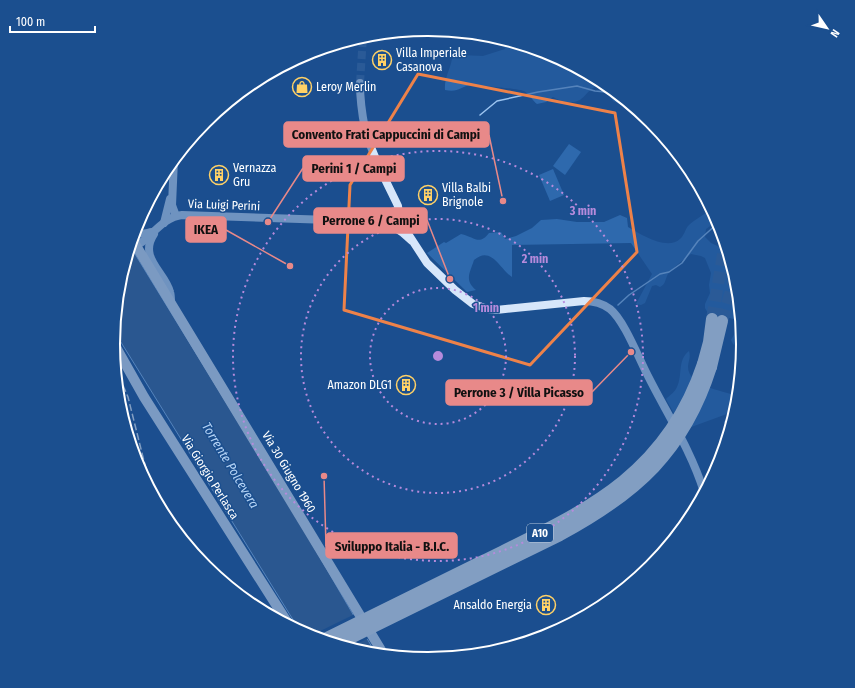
<svg xmlns="http://www.w3.org/2000/svg" width="855" height="688" viewBox="0 0 855 688" font-family="'Fira Sans Condensed',sans-serif">
  <style>
    .green { fill: #2e69ad }
    .water { fill: #3c6290; stroke: #9cc4f0 }
    .pier { fill: #1b4f8f }
    .lines { fill: none; stroke-linecap: round; stroke-linejoin: round }
    .stream { stroke: #9cc4f0; stroke-width: 1.5 }
    .secondary-tunnel { stroke: #3d69a0; stroke-width: 8; stroke-dasharray: 8 4; stroke-linecap: butt }
    .highway-tunnel { stroke: #3d69a0; stroke-width: 12; stroke-dasharray: 12 6; stroke-linecap: butt }
    .secondary { stroke: #d6e6fa; stroke-width: 8 }
    .primary { stroke: #f0f6ff; stroke-width: 10 }
    .highway { stroke: #fff; stroke-width: 12 }
    .rail { stroke: #fff; stroke-width: 1.5; stroke-dasharray: 7 3; stroke-linecap: butt }
    .highway-bridge { stroke: #fff; stroke-width: 12 }
    .marked { fill: none; stroke: #ee8249; stroke-width: 3; stroke-linejoin: round }
    .ring { fill: none; stroke: #b68bdc; stroke-width: 2; stroke-dasharray: 2 4 }
    .labels { text-anchor: middle; stroke-width: 3; stroke-linejoin: round; paint-order: stroke }
    .shield { fill: #1b4f8f; stroke: #bbcadd; stroke-width: 1 }
    .shield-label { font-size: 11px; font-weight: bold; fill: #fff }
    .poi-label { font-size: 12px; fill: #fff; stroke: #1b4f8f; text-anchor: start }
    .street-label { font-size: 12px; fill: #fff; stroke: #1b4f8f }
    .water-label { font-size: 13px; font-style: italic; fill: #b5d3f5; stroke: #1b4f8f }
    .rim { fill: none; stroke: #fff; stroke-width: 2 }
    .centre { fill: #b68bdc; stroke: #1b4f8f; stroke-width: 2 }
    .ring-label { font-size: 12px; text-anchor: middle; font-weight: bold; fill: #b68bdc; stroke: #1b4f8f; stroke-width: 3; stroke-linejoin: round; paint-order: stroke }
    .leader { fill: none; stroke: #e88989; stroke-width: 1.5 }
    .callout-dot { fill: #e88989; stroke: #1b4f8f; stroke-width: 1.5 }
    .callout { fill: #e88989; stroke: #e88989; stroke-width: 1.5 }
    .callout-label { font-size: 13px; text-anchor: middle; font-weight: bold; fill: #111 }
  </style>
  <rect width="100%" height="100%" fill="#1b4f8f"/>
  <g class="green">
    <path d="M502,39l46,14 55,29 32,27 -7,-1 -15,-7 -9,-14c-3,0 -6,-1 -9,0 -10,4 -11,17 -27,15 -5,0 -11,-3 -15,-5l-7,5 -9,2c-4,-3 -9,-11 -13,-13 -5,-2 -45,-6 -52,-6 -12,1 -13,8 -27,5 -1,-12 5,-20 7,-31l7,-4 24,1 22,-7z"/>
    <path d="M569,144l12,8 -16,23 -12,-9z"/>
    <path d="M553,169l11,26 -14,6 -11,-26z"/>
    <path d="M711,209l6,12 -11,8 -1,8 6,6 15,7 10,33 6,61v8l-9,-8 -2,-4 9,-16 -2,-4 -30,-7 -3,-5v-4l5,-11 -1,-8 2,-12 -6,-15 -4,-2 -10,-2c-5,3 -19,15 -23,20 -3,5 -2,10 -8,13l-4,-2 -4,1 -7,17 -4,2 -5,-1 16,-30 -21,-31 -119,2v32c-12,-8 -21,-32 -38,-17 -4,13 -10,20 2,30l-9,2 -40,-39 17,-11 2,1 15,-9c14,3 18,12 28,-1l12,-1 4,7 11,-3 16,-8 9,-8 16,-1 20,3h27l16,-7 7,3 1,9c12,7 39,24 52,12 4,-3 5,-9 8,-13 7,-7 16,-11 23,-17z"/>
    <path d="M689,351c2,7 -1,10 -1,16 0,18 33,24 47,28h2l-2,16 -52,19 -17,-31c4,-4 9,-7 11,-12 6,-12 0,-27 12,-36z"/>
  </g>
  <path class="water" d="M130,246l163,265 83,143 -10,-1 -59,-18 -7,-4 -186,-300 5,-49z"/>
  <path class="pier" d="M355,614l14,24 -20,10 -39,-12z"/>
  <g class="lines">
    <g class="stream">
      <path d="M480,115l17,-14 41,-9 39,-6 18,5 21,2"/>
      <path d="M618,305l11,-10 31,-21 9,-2 13,-9 16,-22 20,-18"/>
      <path d="M725,422l9,-9"/>
    </g>
    <path class="secondary-tunnel" d="M360,83l3,-47"/>
    <g class="highway-tunnel">
      <path d="M712,319l13,-76"/>
      <path d="M722,321l13,-43"/>
    </g>
    <g class="secondary">
      <path d="M360,83c0,16 2,31 5,46 6,24 22,54 33,77l1,7"/>
      <path d="M174,159l-2,46 4,11"/>
      <path d="M164,223l6,-24"/>
      <path d="M134,230c6,6 11,3 18,2"/>
      <path d="M154,234c-16,24 11,38 16,58 1,3 1,7 1,10"/>
      <path d="M412,241l-9,-8 -15,-10 -1,-5c2,-6 6,-8 12,-5l3,5 -1,5 26,40 28,27 18,14 15,5 8,1 88,-9c10,0 18,2 26,8 14,11 29,50 38,67 19,38 43,74 56,116"/>
      <path d="M128,250c5,-3 10,-5 14,-8 13,-10 23,-25 40,-27l179,6 27,2"/>
    </g>
    <g class="primary">
      <path d="M132,239l252,416"/>
      <path d="M113,342l31,55 145,228"/>
    </g>
    <g class="highway">
      <path d="M703,364l6,-22 3,-23"/>
      <path d="M711,367l11,-46"/>
    </g>
    <path class="rail" d="M115,367l13,30 22,88 17,36"/>
    <g class="highway-bridge">
      <path d="M323,640c53,-26 107,-53 160,-79 99,-49 182,-83 220,-197"/>
      <path d="M338,644l222,-109c76,-41 124,-83 151,-168"/>
    </g>
  </g>
  <path d="M0 0H855V688H0ZM418,74l197,39 22,139 -107,113 -186,-55 6,-125z" fill="#1b4f8f" fill-opacity=".55" fill-rule="evenodd"/>
  <path class="marked" d="M418,74l197,39 22,139 -107,113 -186,-55 6,-125z"/>
  <g class="ring">
    <circle cx="438" cy="356" r="68"/>
    <circle cx="438" cy="356" r="137"/>
    <circle cx="438" cy="356" r="205"/>
  </g>
  <defs>
    <symbol id="building-ring" viewBox="-11 -11 22 22"><circle r="9.5" fill="#1b4f8f" stroke="#ffd166" stroke-width="1.5"/><path d="M-4-6H4V6H1V3H-1V6H-4ZM-2.5-4.3h1.7v1.8h-1.7ZM.8-4.3h1.7v1.8H.8ZM-2.5-1h1.7V.8h-1.7ZM.8-1h1.7V.8H.8Z" fill="#ffd166"/></symbol>
    <symbol id="shop-ring" viewBox="-11 -11 22 22"><circle r="9.5" fill="#1b4f8f" stroke="#ffd166" stroke-width="1.5"/><path d="M-5-2.5h2.3a2.7 3.5 0 0 1 5.4 0H5L5.5 6h-11ZM-1.5-2.5h3a1.5 2.3 0 0 0-3 0Z" fill="#ffd166"/></symbol>
  </defs>
  <g fill-rule="evenodd">
    <use href="#building-ring" x="371" y="49" width="22" height="22"/>
    <use href="#shop-ring" x="291" y="76" width="22" height="22"/>
    <use href="#building-ring" x="208" y="164" width="22" height="22"/>
    <use href="#building-ring" x="417" y="184" width="22" height="22"/>
    <use href="#building-ring" x="395" y="374" width="22" height="22"/>
    <use href="#building-ring" x="535" y="594" width="22" height="22"/>
  </g>
  <g class="labels">
    <rect class="shield" x="527" y="524" width="26" height="18" rx="3"/>
    <g class="shield-label">
      <text x="540" y="537">A10</text>
    </g>
    <g class="poi-label">
      <text x="396" y="57">Villa Imperiale<tspan x="396" dy="14">Casanova</tspan></text>
      <text x="316" y="91">Leroy Merlin</text>
      <text x="233" y="172">Vernazza<tspan x="233" dy="14">Gru</tspan></text>
      <text x="442" y="192">Villa Balbi<tspan x="442" dy="14">Brignole</tspan></text>
      <text x="392" y="389" text-anchor="end">Amazon DLG1</text>
      <text x="532" y="609" text-anchor="end">Ansaldo Energia</text>
    </g>
    <g class="street-label">
      <text transform="translate(224 205) rotate(2)" y="4">Via Luigi Perini</text>
      <text transform="translate(289 472) rotate(59)" y="4">Via 30 Giugno 1960</text>
      <text transform="translate(210 477) rotate(58)" y="4">Via Giorgio Perlasca</text>
    </g>
    <g class="water-label">
      <text transform="translate(231 465) rotate(59)" y="5">Torrente Polcevera</text>
    </g>
  </g>
  <path d="M0 0H855V688H0ZM120 344a308 308 0 1 1 616 0a308 308 0 1 1-616 0Z" fill="#1b4f8f" fill-rule="evenodd"/>
  <path class="rim" d="M120 344a308 308 0 1 1 616 0a308 308 0 1 1-616 0Z"/>
  <circle cx="438" cy="356" r="6" class="centre"/>
  <g class="ring-label">
    <text x="583" y="215">3 min</text>
    <text x="535" y="263">2 min</text>
    <text x="486" y="312">1 min</text>
  </g>
  <path class="leader" d="M503 201L489 135M268 222L303 168M450 279L427 220M290 266L226 230M631 352L592 392M324 476L326 546"/>
  <g class="callout-dot">
    <circle cx="503" cy="201" r="4"/>
    <circle cx="268" cy="222" r="4"/>
    <circle cx="450" cy="279" r="4"/>
    <circle cx="290" cy="266" r="4"/>
    <circle cx="631" cy="352" r="4"/>
    <circle cx="324" cy="476" r="4"/>
  </g>
  <g class="callout">
    <rect x="284" y="122" width="205" height="25" rx="4"/>
    <rect x="303" y="156" width="101" height="25" rx="4"/>
    <rect x="314" y="208" width="113" height="25" rx="4"/>
    <rect x="186" y="217" width="40" height="25" rx="4"/>
    <rect x="446" y="380" width="146" height="25" rx="4"/>
    <rect x="326" y="533" width="131" height="25" rx="4"/>
  </g>
  <g class="callout-label">
    <text x="386" y="139">Convento Frati Cappuccini di Campi</text>
    <text x="354" y="173">Perini 1 / Campi</text>
    <text x="371" y="225">Perrone 6 / Campi</text>
    <text x="206" y="234">IKEA</text>
    <text x="519" y="397">Perrone 3 / Villa Picasso</text>
    <text x="392" y="551">Sviluppo Italia - B.I.C.</text>
  </g>
  <g transform="translate(827 28) rotate(124)" stroke="#1b4f8f" stroke-width="3" paint-order="stroke">
  <path d="M0-3L7 15L0 10L-7 15Z" fill="#ffffff"/>
  <text y="-6" font-size="11" font-weight="bold" text-anchor="middle" fill="#ffffff">N</text>
  </g>
  <path d="M10 26v6h85v-6" fill="none" stroke="#ffffff" stroke-width="2"/>
  <text x="16" y="26" font-size="12" fill="#ffffff" stroke="#1b4f8f" stroke-width="3" paint-order="stroke">100 m</text>
</svg>
